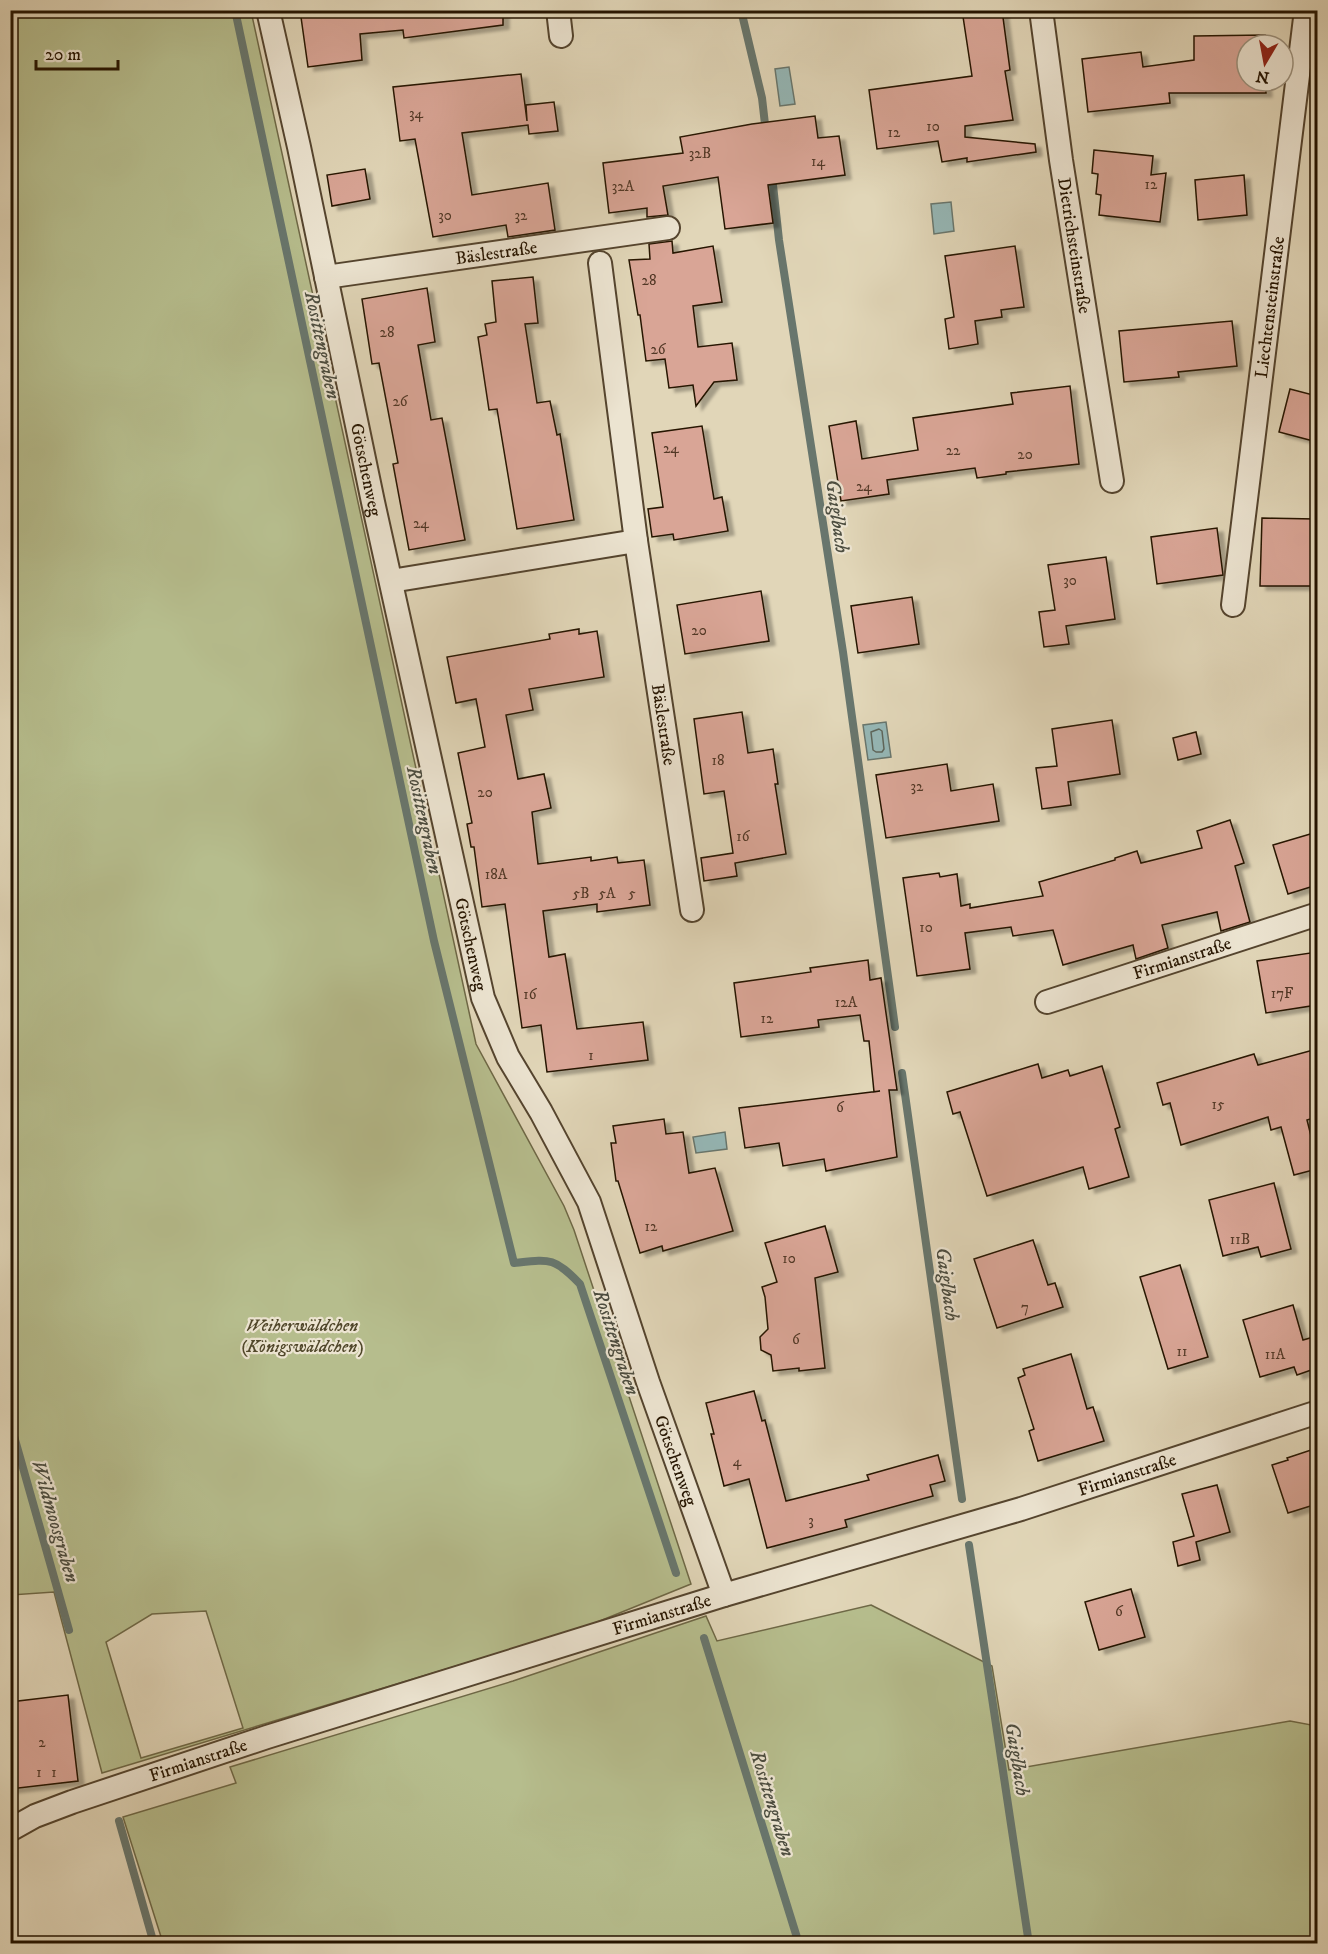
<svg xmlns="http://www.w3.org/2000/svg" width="1328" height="1954" viewBox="0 0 1328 1954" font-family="'IM FELL DW Pica',serif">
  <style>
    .green { fill: #b6bd8d; stroke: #6e6846; stroke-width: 1.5; fill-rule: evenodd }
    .water { fill: #95b7b6; stroke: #68766d; stroke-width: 1.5 }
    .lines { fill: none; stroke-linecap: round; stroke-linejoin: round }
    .shore { stroke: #5d665b; stroke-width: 1.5 }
    .stream { stroke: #68766d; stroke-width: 8 }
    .building { fill: #d9a596; stroke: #251400; stroke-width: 1.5; filter: url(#shadow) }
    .minor-casing { stroke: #54442e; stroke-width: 26 }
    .minor { stroke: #ece4d1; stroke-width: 22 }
    .labels { text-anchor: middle; stroke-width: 4.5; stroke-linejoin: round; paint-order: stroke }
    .number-label { font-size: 15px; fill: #523826 }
    .street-label { font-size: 18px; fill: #251400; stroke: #ece4d1 }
    .park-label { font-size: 18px; font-style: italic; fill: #50472a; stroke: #ece4d1 }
    .water-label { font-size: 20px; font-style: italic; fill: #4c4d40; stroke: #ece4d1 }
  </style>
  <defs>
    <filter id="shadow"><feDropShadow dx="6" dy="4" stdDeviation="1.5" flood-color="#0004"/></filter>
  </defs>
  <rect width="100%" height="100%" fill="#e1d6b8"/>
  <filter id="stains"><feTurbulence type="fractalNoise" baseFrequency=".00333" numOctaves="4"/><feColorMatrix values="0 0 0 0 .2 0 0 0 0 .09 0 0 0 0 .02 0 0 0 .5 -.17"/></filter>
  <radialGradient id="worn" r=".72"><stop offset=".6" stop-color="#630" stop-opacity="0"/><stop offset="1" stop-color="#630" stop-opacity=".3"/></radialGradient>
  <g class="green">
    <path d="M11,11h240l225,1033 88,162 10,24 117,354 -106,43 -483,146 -48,-181 -43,3zM206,1611l37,117 -102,30 -35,-116 46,-28z"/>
    <path d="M871,1605l121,61 17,104 281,-49 27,5v217h-1154l-40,-126 113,-34 -6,-16 283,-86 193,-65 11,25z"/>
  </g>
  <g class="water">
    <path d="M789,67l6,37 -15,2 -5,-37z"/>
    <path d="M951,202l3,29 -20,3 -3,-30z"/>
    <path d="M886,722l5,35 -23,3 -5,-35z"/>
    <path d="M725,1132l2,17 -31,4 -3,-16z"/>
  </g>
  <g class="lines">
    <path class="shore" d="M879,729l3,2 2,18 -2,3h-6l-3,-2 -2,-18z"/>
    <g class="stream">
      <path d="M235,10l199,931 80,322c36,-4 40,-6 66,21l96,289"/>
      <path d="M741,10l21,88 4,35"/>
      <path d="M772,176l7,64 64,412 52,375"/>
      <path d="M902,1073l60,426"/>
      <path d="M10,1422l59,208"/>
      <path d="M969,1545l60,399"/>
      <path d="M704,1638l95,306"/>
      <path d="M119,1821l35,123"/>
    </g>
  </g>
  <g class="building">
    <path d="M300,10h203v15l-99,13 -1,-8 -43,4 2,26 -54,7z"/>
    <path d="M962,10h40l8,60 -5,1 8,49 -48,6v11l70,7 1,8 -69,10v-4l-25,4 -4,-21 -61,8 -8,-59 103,-14z"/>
    <path d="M1265,35v10h-18v36h18l1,12h-97l1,10 -82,9 -6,-53 59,-7 2,15 51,-7v-24z"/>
    <path d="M521,74l6,47 -1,-16 28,-3 4,29 -29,3 -1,-9 -66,8 10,62 76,-12 7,47 -47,7 -2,-12 -73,12 -18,-98 -15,2 -7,-54z"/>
    <path d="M815,116l3,22 21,-2 6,39 -77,10 5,38 -48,6 -7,-52 -55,9 5,29 -21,2v-9l-38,5 -6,-50 80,-10 -3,-16 72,-13z"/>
    <path d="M1094,150l59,6 -2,19 15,-2 -6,49 -61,-7 2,-20 -5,-1 2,-20 -6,-1z"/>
    <path d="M365,169l5,30 -38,7 -5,-31z"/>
    <path d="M1244,175l3,40 -49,5 -3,-40z"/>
    <path d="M672,241l1,12 40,-7 9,56 -29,4 5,41 34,-4 5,37 -23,2 -18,24 -3,-21 -24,3 -4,-29 -19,2 -6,-46h-2l-9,-55 21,-1 -1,-15z"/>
    <path d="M1015,246l9,61 -23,3 1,7 -27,4 3,23 -29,5 -4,-30 9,-2 -9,-61z"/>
    <path d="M533,277l5,46 -13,1 12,79 13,-2 7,34 3,-1 14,86 -57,9 -20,-120 -8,1 -11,-73 9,-2 -2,-11 11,-2 -4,-41z"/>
    <path d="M427,288l8,54 -17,3 13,75 11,-2 23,122 -56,10 -16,-86 5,-1 -19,-100 -7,1 -10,-65z"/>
    <path d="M1232,321l5,45 -59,6 1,5 -55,5 -5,-51z"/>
    <path d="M1070,386l9,78 -73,8v2l-29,4 -2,-10 -88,12 2,14 -48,7 -12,-75 27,-5 6,38 56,-9 -5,-32 100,-14 -2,-11z"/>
    <path d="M1290,389l27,7v46l-38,-10z"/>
    <path d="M702,426l12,73 8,-2 6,34 -54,9 -1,-6 -21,3 -4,-28 15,-2 -11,-74z"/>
    <path d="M1262,518l53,1 -1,67h-54z"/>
    <path d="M1217,528l6,47 -66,9 -6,-47z"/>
    <path d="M1106,557l9,62 -49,7 3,18 -25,3 -5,-35 16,-2 -7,-45z"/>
    <path d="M761,591l8,50 -84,13 -8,-49z"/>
    <path d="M912,597l7,47 -61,9 -7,-47z"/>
    <path d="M579,629v5l18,-3 7,46 -75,12 4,21 -27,5 12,64 26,-5 7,34 -19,4 6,52 53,-7v4l26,-4 1,6 26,-3 6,45 -53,7v-8l-54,7 6,46 16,-3 12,75 66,-7 5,38 -101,12 -6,-47 -19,3 -17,-124 -23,3 -8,-60h-3l-4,-23 5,-1 -14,-70 27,-6 -9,-48 -20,4 -9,-46 103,-18 -1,-5z"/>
    <path d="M742,712l6,41 25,-4 5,35h-3l11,70 -51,9 2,13 -33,5 -3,-23 32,-5 -9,-62 -20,3 -10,-75z"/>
    <path d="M1112,720l8,54 -52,8 3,23 -29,4 -6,-41 21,-2 -5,-37z"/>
    <path d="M1196,732l5,22 -23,6 -5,-22z"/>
    <path d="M947,764l4,27 42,-7 6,37 -113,17 -10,-63z"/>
    <path d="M1230,820l14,43 -9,3 15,56 -29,9 -4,-19 -55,13 6,23 -32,11 -3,-14 -70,20 -10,-35 -40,6 -2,-9 -46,6 5,36 -53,7 -14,-98 36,-5 1,4 17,-3 4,32 9,-2v4l73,-12 -4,-14 76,-22v-2l22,-7 4,12 61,-15 -5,-17z"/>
    <path d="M1317,832v53l-29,9 -15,-49z"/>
    <path d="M1317,952v53l-51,8 -9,-52z"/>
    <path d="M868,960l2,20 11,-2 16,112h-8l8,67 -71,14 -2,-12 -41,7 -4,-23 -34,5 -6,-40 141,-17 -6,1 -5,-51h-5l-4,-26 -42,5 1,7 -78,10 -7,-54 77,-11 -1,-4z"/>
    <path d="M1317,1049v68l-10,3 10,40v9l-23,6 -13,-48 -10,3 -3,-13 -87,28 -11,-42 -7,2 -6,-22 97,-29 4,11z"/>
    <path d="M1038,1064l4,14 26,-8 2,6 32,-10 18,61 -5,2 14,48 -40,12 -6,-22 -96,29 -27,-84 -7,2 -6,-22z"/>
    <path d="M664,1119l2,15 17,-2 6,41 26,-5 18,63 -70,20 -1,-5 -22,7 -22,-72h-2l-5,-38h5l-3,-17z"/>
    <path d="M1274,1183l17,66 -30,8 -3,-10 -35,9 -14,-56z"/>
    <path d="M825,1226l13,46 -23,6 10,90 -26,3v-3l-26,3 -2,-16 -10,-5 -1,-13 8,-8 -3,-32 -3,-10 15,-5 -12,-39z"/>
    <path d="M1033,1240l15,45 7,-2 8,24 -66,21 -23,-69z"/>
    <path d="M1180,1265l28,92 -40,12 -28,-92z"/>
    <path d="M1293,1305l10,35 14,-4v32l-20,7 -3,-8 -34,10 -17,-57z"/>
    <path d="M1071,1354l16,55 6,-2 11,34 -66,20 -9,-30 5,-2 -16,-51 7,-3 -2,-6z"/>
    <path d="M754,1391l8,30 3,-1 21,81 83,-21 -2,-5 71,-20 7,26 -15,4 3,11 -88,24 2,7 -80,21 -18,-69 -25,7 -13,-52h3l-8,-31z"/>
    <path d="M1317,1448v56l-29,9 -16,-48 16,-5 -1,-2z"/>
    <path d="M1217,1485l13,47 -34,10 4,18 -22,6 -5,-24 21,-6 -12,-42z"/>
    <path d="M1131,1589l14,48 -46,13 -14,-48z"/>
    <path d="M68,1695l10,86 -68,8v-87z"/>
  </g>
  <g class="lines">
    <defs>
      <g id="minor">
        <path id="s1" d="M268,10l31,137 74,355 110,496 25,59 33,55 48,90 59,180 76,213"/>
        <path d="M558,10l3,26"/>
        <path id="s2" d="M1041,10l20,150 51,321"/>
        <path id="s3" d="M600,263l36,278 56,369"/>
        <path id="s4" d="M326,277l342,-49"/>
        <path d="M391,581l245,-40"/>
        <path id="s5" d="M1233,605l73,-595"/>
        <path id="s6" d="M1047,1002l271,-88"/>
        <path id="s7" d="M10,1830l25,-14 37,-14 195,-65 457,-142 297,-86 297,-97"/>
      </g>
    </defs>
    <use href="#minor" class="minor-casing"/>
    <use href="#minor" class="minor"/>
  </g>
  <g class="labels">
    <g class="number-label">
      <text x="416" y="118">34</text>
      <text x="933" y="131">10</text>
      <text x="894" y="137">12</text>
      <text x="700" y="158">32B</text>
      <text x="818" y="166">14</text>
      <text x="1151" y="189">12</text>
      <text x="623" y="191">32A</text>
      <text x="445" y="220">30</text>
      <text x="521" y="220">32</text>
      <text x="649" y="285">28</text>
      <text x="387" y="337">28</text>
      <text x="658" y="354">26</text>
      <text x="400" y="406">26</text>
      <text x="671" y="453">24</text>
      <text x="953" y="455">22</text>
      <text x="1025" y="459">20</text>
      <text x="864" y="491">24</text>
      <text x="421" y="528">24</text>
      <text x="1070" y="585">30</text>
      <text x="699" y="635">20</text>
      <text x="718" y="765">18</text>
      <text x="917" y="791">32</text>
      <text x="485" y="797">20</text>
      <text x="743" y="841">16</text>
      <text x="496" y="879">18A</text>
      <text x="581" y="898">5B</text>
      <text x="607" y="898">5A</text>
      <text x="632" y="898">5</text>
      <text x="926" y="932">10</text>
      <text x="1282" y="998">17F</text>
      <text x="530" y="999">16</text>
      <text x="846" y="1007">12A</text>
      <text x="767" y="1023">12</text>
      <text x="591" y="1060">1</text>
      <text x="1218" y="1109">15</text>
      <text x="840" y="1112">6</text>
      <text x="651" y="1231">12</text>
      <text x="1240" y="1244">11B</text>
      <text x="789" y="1263">10</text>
      <text x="1025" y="1312">7</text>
      <text x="796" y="1344">6</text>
      <text x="1182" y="1356">11</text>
      <text x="1275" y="1359">11A</text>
      <text x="737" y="1466">4</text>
      <text x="811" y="1525">3</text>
      <text x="1119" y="1616">6</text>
      <text x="42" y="1747">2</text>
      <text x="39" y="1777">1</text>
      <text x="54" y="1777">1</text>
    </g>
    <g class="street-label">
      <text dy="6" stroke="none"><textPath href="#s2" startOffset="238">Dietrichsteinstraße</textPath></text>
      <text dy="6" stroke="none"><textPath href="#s4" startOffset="172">Bäslestraße</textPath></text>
      <text dy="6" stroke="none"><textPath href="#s5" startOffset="300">Liechtensteinstraße</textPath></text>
      <text dy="6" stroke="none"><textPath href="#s1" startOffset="470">Götschenweg</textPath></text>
      <text dy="6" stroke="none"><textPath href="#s3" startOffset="466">Bäslestraße</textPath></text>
      <text dy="6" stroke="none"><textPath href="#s1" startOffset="956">Götschenweg</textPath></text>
      <text dy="6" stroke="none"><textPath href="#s6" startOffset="142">Firmianstraße</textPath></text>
      <text dy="6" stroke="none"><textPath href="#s1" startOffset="1514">Götschenweg</textPath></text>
      <text dy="6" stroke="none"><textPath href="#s7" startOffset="1173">Firmianstraße</textPath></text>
      <text dy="6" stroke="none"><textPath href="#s7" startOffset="687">Firmianstraße</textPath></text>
      <text dy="6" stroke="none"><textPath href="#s7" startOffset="201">Firmianstraße</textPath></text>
    </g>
    <g class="park-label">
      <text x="302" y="1331">Weiherwäldchen<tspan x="302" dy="21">(Königswäldchen)</tspan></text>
    </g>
    <g class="water-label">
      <text transform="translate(323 345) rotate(78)" y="7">Rosittengraben</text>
      <text transform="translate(838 516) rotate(82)" y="7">Gaiglbach</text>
      <text transform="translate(425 820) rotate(78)" y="7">Rosittengraben</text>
      <text transform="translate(948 1284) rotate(82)" y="7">Gaiglbach</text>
      <text transform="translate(617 1342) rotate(72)" y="7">Rosittengraben</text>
      <text transform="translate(56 1521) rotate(74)" y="7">Wildmoosgraben</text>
      <text transform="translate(1018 1759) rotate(81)" y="7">Gaiglbach</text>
      <text transform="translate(773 1803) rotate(73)" y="7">Rosittengraben</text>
    </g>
  </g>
  <rect width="1328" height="1954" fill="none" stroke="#e1d6b8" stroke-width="36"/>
  <rect x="12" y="12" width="1304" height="1930" fill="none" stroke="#251400" stroke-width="3"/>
  <rect x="18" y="18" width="1292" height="1918" fill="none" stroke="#251400" stroke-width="1.5"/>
  <g transform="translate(1265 63) rotate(190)"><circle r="28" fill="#ece4d1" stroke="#9c917d" stroke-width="1.5"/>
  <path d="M0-4.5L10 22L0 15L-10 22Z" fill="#8f2418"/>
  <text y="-9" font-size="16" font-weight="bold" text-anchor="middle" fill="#251400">N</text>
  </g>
  <path d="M36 60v9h82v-9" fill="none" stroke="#251400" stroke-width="3"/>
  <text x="45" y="60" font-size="18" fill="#251400" stroke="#ece4d1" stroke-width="4.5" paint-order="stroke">20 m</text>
  <rect width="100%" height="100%" filter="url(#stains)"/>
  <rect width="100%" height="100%" fill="url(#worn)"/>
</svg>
